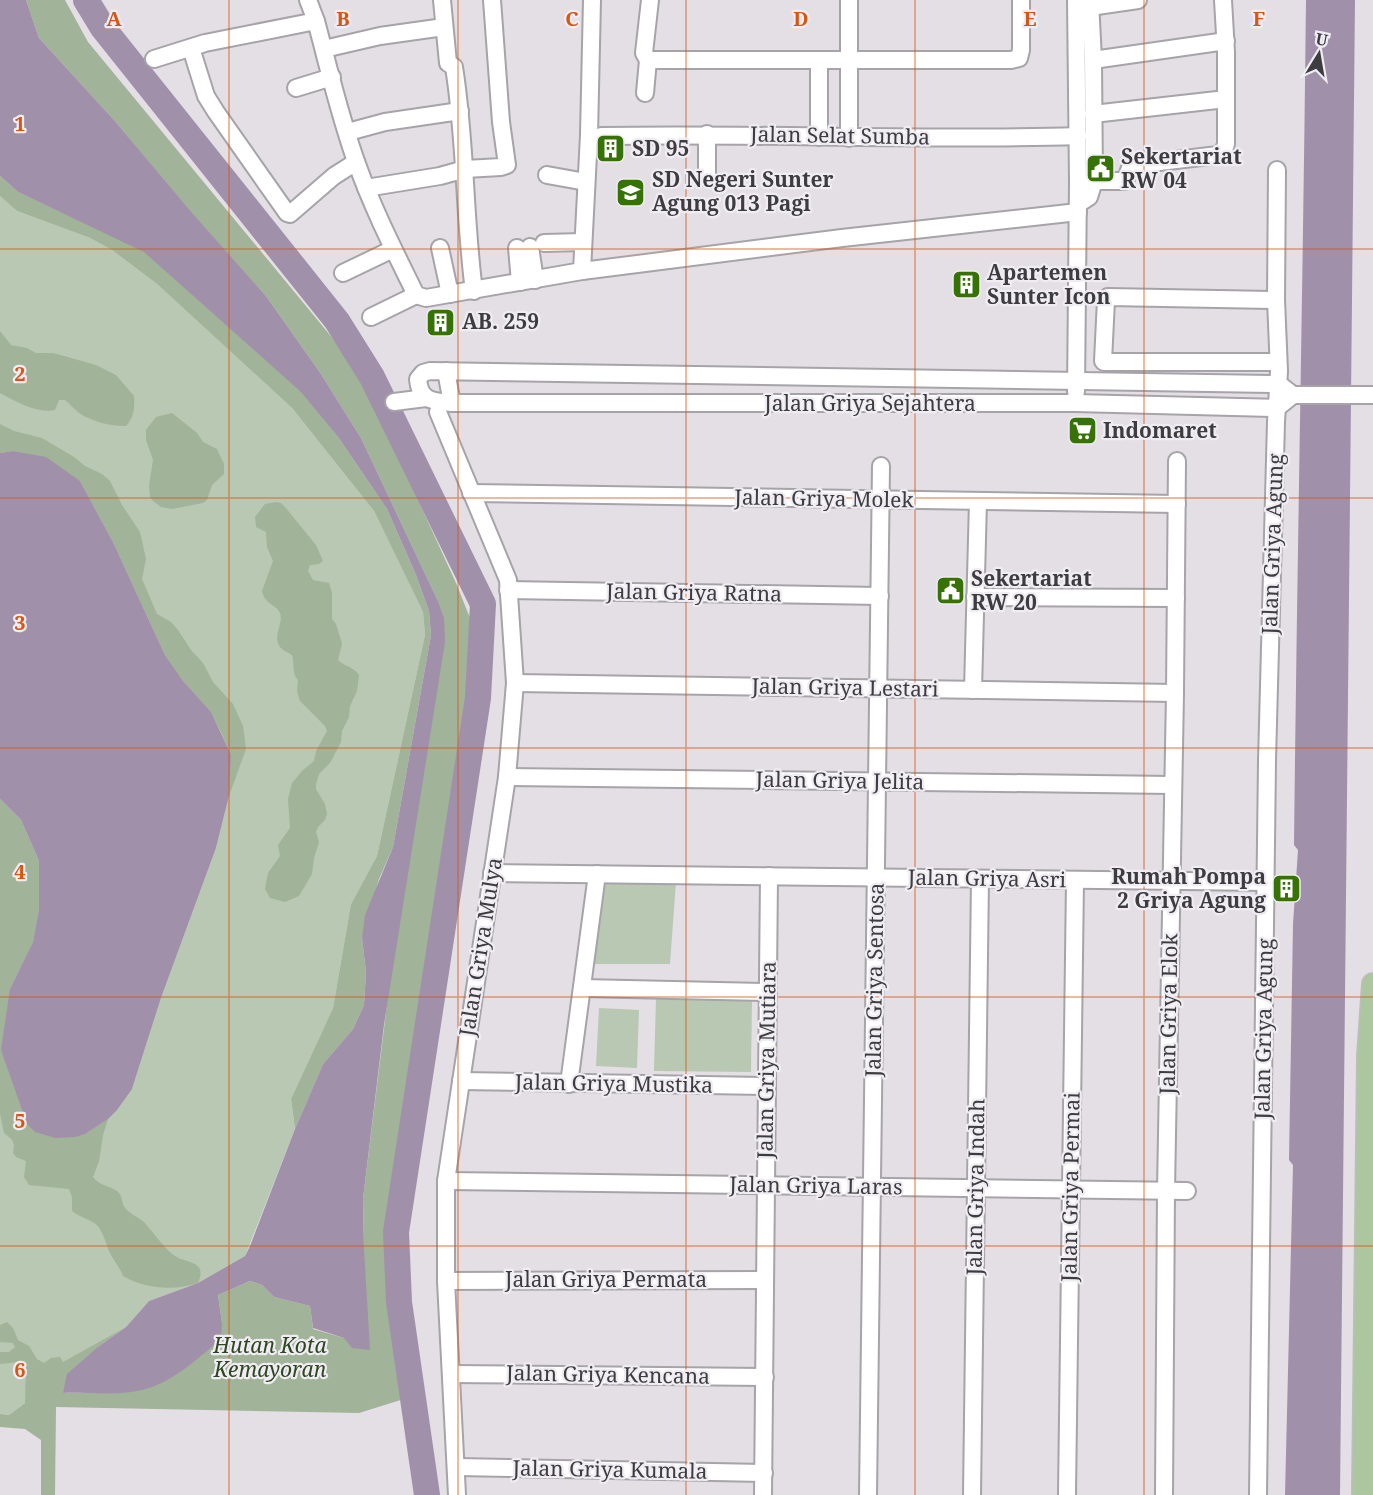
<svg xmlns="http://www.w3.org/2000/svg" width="1373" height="1495" viewBox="0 0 1373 1495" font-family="'Noto Serif',serif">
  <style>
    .green { fill: #b9c8b2 }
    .forest { fill: #a1b399 }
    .water { fill: #a190aa }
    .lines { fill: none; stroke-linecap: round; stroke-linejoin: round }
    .river { stroke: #a190aa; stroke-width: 26 }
    .minor-casing { stroke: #a6a3a9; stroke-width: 20 }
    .major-casing { stroke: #bdbdbd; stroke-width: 24 }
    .minor { stroke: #fff; stroke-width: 16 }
    .major { stroke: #acc7a0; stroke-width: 21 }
    .grid { fill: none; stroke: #d75611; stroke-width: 1.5; stroke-opacity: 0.55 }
    .labels { text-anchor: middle; stroke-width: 4.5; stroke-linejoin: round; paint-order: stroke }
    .street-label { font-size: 21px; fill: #3d3c3e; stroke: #f0ecf3 }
    .poi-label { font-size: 21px; font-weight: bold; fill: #3d3c3e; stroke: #f0ecf3; text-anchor: start }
    .park-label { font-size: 21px; font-style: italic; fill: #2d4820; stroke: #f0ecf3 }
    .grid-label { font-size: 20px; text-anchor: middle; font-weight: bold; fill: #d75611; stroke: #f0ecf3; stroke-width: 4.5; stroke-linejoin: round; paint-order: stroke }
  </style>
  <rect width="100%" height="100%" fill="#e3dfe5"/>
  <g class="green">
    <path d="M0,196l17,15 73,27 22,12 45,34 135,124 82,103 49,101 2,23 -48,221 -26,48 -18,104 -42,91 4,30 -50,127 -47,27 -49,18 -23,26 -63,36 -38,40 -16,12 -9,-1v-615l132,290 29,-91 55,-150 13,-52 -82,-181 -34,-73 -33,-61 -68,-30 -12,2z"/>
    <path d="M605,879l71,3 -6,82h-78z"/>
    <path d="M656,998l96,3 -1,71 -97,-1z"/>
    <path d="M599,1008l40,2 -2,58 -41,-2z"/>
  </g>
  <g class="forest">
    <path d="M26,0h39l23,42 270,327 98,214 16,40 2,43 -84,556 2,56 15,120 -48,15 -303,-6 -1,88h-14v-55l-16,-11 -25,-2v-13l9,1 16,-12 1,-37 -7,-4 -19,2v-12h9l6,-5 -2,-4 -13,-1v-17l7,-3 6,6 5,12 11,6 8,13 7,4 7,-5 9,-1 3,5 63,-35 -27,19 -36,47 66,-1 93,-69 -4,-28 32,-14 12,4 12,12 36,9 3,23 31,9 20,-89 -1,-50 74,-600 -76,-161 -40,-64 -55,-78 -74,-82 -78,-94 -75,-82z"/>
    <path d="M0,176l18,16 126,59 157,140 37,46 49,72 29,66 13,36 2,24 -38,212 -14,32 -17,59 4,34 -2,33 -11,24 -30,35 -28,65 -4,-30 42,-91 18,-104 26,-48 48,-221 -2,-23 -49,-101 -82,-103 -135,-124 -45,-34 -22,-12 -73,-27 -17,-15z"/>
    <path d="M0,331l11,14 16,3 9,5h17l43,12 20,10 18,21c1,10 0,22 -8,30 -16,0 -33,-4 -47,-13 -5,-4 -9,-9 -14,-13h-6l-4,10c-18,4 -40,-9 -55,-17z"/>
    <path d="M172,413l25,20 6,9 14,7 7,15v10l-12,11 -5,15 -4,3 -31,6 -11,-2 -8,-6 -3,-4 -1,-11 4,-26 -7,-20v-10l10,-13z"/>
    <path d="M0,424l14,7 28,7 32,19 11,9 17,8 8,7 12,24 18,27 6,27 -4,20 15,35 14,8 7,8 13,20 12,13 10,19 20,22 10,22 3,23 -17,47 2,-41 -9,-21 -11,-22 -28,-31 -18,-26 -52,-113 -33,-61 -68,-30 -12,2z"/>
    <path d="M276,502l5,1 4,4 31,38 7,16 -4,3 -9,1 -2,6 5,9 16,3 3,10v26l4,5 6,20 -4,16c7,7 15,6 21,15l-2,16 -7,15 -1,11 -7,14 -1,11 -11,21 -11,11 -3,10v5l9,15 2,10 -2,6 -7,7 -2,5 3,10 -5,16 -2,16 -13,22 -14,6 -15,-4 -5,-9 3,-16 12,-17 -2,-11 12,-17 -2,-29 4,-16 10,-12 12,-10 2,-10 11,-20 -2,-5 -25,-25 -3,-10 1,-11c-7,-8 -3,-16 -6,-25 -4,-3 -9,-4 -12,-8 -8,-12 4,-23 0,-34 -4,-9 -15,-8 -18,-22l11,-30 -6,-14 -1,-15 -10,-5 -1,-10 10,-13z"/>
    <path d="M0,799l21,21 18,41v48l-6,33 -23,47 75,145 23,-15 -5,16 -4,26 -6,16c6,8 16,9 24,14 6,5 4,11 8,17 5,6 13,9 19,14 9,10 18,23 28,32 14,11 36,5 26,29 -23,8 -53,6 -75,-7 -3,-9 -10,-16 -14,-25 -3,-8 -6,-19 -12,-26 -7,-6 -18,-8 -25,-14v-14l-3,-8 -40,-4 -5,-8 2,-16 -10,-4 -3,-4c2,-12 0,-13 -9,-20l-4,-19z"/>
  </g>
  <g class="water">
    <path d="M0,0h26l13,38 75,82 78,93 74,83 55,78 40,64 76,161 7,19 1,24 -61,383 -21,174 1,50 6,101 -18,-2 -8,-10 -31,-10 -3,-22 -36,-9 -12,-12 -12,-4 -32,14 4,28 -1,16c-20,17 -44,39 -69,48 -27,10 -61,5 -89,6l4,-19 32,-28 27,-19 23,-26 49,-18 47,-27 5,-10 45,-117 28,-65 30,-35 11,-24 2,-33 -4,-34 3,-23 28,-68 38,-212 -2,-24 -13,-36 -29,-66 -49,-72 -37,-45 -157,-140 -126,-60 -18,-16z"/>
    <path d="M1306,0h49l-15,1495h-55l8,-330 -4,-5 4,-236 5,-74 -4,-5c3,-282 9,-563 12,-845z"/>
    <path d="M12,451l34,6 34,24 33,61 52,113 18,26 28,31 20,43 -2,41 -13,52 -55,150 -29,91 -15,21 -9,9 -23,15 -10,3 -20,1 -20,-6 -8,-8 -26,-74 9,-61 23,-47 6,-33v-48l-18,-41 -21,-21v-346z"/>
  </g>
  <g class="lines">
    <path class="river" d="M86,0l17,28 234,293 35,56 111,227 -5,94 -82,534 3,70 28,193"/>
    <defs>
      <g id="minor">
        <path d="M308,0l8,21c13,48 24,97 41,143 16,45 38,88 59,131l10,3 156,-27 7,-136 3,-135"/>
        <path d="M442,0l6,63 6,4c12,74 10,149 20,224"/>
        <path d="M650,0l-6,53 4,7h363l8,-2 2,-8v-50"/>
        <path d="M1090,0l3,60 1,121"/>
        <path d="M1090,7l48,-7"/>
        <path d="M191,48l15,48 10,16 71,101 3,1 44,-38 22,-14"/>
        <path d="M324,49l56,-13 64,-9"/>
        <path d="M154,59l51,-16 111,-22"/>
        <path d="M1093,60l133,-19"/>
        <path d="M819,61v76"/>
        <path d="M296,88l36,-11"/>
        <path d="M645,93l3,-33"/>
        <path d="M1093,114l133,-15"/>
        <path d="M348,132l37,-10 75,-11"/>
        <path d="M707,134v44"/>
        <path d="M601,136c159,-3 318,5 477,0"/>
        <path d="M849,138v-138"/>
        <path d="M547,175l39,7"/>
        <path d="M366,188l74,-12 25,-7 36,-2 6,-2 -6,-43 -9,-122"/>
        <path d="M1078,204l11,-7 5,-16h31l5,-13 4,-3 84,-10 6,-5 2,-6v-92l-3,-52"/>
        <path d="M544,243l39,-1"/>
        <path d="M530,247l5,33"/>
        <path d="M440,248l10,46"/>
        <path d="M517,248l3,34"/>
        <path d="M582,271l260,-33 236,-26"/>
        <path d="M343,273l50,-24"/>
        <path d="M1276,300l-168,-3 -2,3 -3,61 1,1h174"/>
        <path d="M371,317l45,-22"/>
        <path d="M430,371l849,13 14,11 -16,13 -202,-5h-623c-19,-2 -32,-1 -34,-24l5,-6z"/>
        <path d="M446,371l6,32"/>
        <path d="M1076,392l2,-210 -2,-182"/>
        <path d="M1293,395h80"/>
        <path d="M394,402l32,-4"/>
        <path d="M438,412l70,168 7,103 -8,94 -61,404v100l11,214"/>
        <path d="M471,493l706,11"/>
        <path d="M508,590l372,6"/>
        <path d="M975,597l201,1"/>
        <path d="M515,683l660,10"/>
        <path d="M973,690l5,-189"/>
        <path d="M507,777l665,8"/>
        <path d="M492,873l774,9"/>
        <path d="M582,988l186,4"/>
        <path d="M461,1081l306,5"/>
        <path d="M569,1084l28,-210"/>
        <path d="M446,1181l741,10"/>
        <path d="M446,1281l319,-1"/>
        <path d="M451,1374l314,3"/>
        <path d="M457,1467l307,6"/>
        <path d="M763,1495l6,-619"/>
        <path d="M868,1495l13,-1029"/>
        <path d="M972,1495l8,-616"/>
        <path d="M1067,1495l8,-615"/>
        <path d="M1164,1495l2,-305 9,-497 2,-232"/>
        <path d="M1258,1495l9,-734 9,-339 3,-51 -3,-71 1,-130"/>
      </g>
      <path id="major" d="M1363,1495l5,-439 5,-72"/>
    </defs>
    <use href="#minor" class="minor-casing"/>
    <use href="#major" class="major-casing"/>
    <use href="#minor" class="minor"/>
    <use href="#major" class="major"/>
  </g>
  <path class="grid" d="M229,0v1495M458,0v1495M686,0v1495M915,0v1495M1144,0v1495M0,249h1373M0,498h1373M0,748h1373M0,997h1373M0,1246h1373"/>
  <defs>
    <symbol id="building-square" viewBox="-11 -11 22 22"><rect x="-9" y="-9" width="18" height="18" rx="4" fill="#367206" stroke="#f0ecf3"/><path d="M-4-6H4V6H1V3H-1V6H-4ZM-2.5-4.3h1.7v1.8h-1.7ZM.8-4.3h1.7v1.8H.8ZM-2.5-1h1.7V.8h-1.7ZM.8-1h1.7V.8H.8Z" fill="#fff"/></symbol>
    <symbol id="civic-square" viewBox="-11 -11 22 22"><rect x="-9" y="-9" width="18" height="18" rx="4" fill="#367206" stroke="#f0ecf3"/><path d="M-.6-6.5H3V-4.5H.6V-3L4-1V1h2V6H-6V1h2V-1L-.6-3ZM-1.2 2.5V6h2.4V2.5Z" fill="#fff"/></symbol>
    <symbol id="school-square" viewBox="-11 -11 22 22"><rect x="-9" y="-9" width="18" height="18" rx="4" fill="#367206" stroke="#f0ecf3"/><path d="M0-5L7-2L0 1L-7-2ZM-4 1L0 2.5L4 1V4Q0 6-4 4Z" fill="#fff"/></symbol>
    <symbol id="supermarket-square" viewBox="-11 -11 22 22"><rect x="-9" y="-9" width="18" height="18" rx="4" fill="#367206" stroke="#f0ecf3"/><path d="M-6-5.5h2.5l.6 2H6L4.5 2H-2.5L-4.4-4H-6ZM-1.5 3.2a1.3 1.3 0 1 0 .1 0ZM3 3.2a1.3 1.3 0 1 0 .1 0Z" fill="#fff"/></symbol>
  </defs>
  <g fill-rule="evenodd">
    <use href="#building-square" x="594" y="132" width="33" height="33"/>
    <use href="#civic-square" x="1084" y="152" width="33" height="33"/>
    <use href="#school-square" x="614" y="176" width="33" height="33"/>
    <use href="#building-square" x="950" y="268" width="33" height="33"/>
    <use href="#building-square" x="424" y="306" width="33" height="33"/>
    <use href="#supermarket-square" x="1066" y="414" width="33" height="33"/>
    <use href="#civic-square" x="934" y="574" width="33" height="33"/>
    <use href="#building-square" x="1270" y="872" width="33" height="33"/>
  </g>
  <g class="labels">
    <g class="street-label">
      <text transform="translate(840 136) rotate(1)" y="7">Jalan Selat Sumba</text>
      <text x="870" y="411">Jalan Griya Sejahtera</text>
      <text transform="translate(824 499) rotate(1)" y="7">Jalan Griya Molek</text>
      <text transform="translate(1273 544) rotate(-88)" y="7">Jalan Griya Agung</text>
      <text transform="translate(694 593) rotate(1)" y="7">Jalan Griya Ratna</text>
      <text transform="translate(845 688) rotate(1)" y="7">Jalan Griya Lestari</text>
      <text transform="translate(840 781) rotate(1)" y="7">Jalan Griya Jelita</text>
      <text transform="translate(987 879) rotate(1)" y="7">Jalan Griya Asri</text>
      <text transform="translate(481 947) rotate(-81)" y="7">Jalan Griya Mulya</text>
      <text transform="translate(875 980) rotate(-89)" y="7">Jalan Griya Sentosa</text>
      <text transform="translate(1169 1014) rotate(-89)" y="7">Jalan Griya Elok</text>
      <text transform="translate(1264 1029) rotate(-89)" y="7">Jalan Griya Agung</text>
      <text transform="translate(767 1060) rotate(-89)" y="7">Jalan Griya Mutiara</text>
      <text transform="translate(614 1084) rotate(1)" y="7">Jalan Griya Mustika</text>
      <text transform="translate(816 1186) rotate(1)" y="7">Jalan Griya Laras</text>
      <text transform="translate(976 1187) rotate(-89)" y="7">Jalan Griya Indah</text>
      <text transform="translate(1071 1187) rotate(-89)" y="7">Jalan Griya Permai</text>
      <text x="606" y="1287">Jalan Griya Permata</text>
      <text transform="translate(608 1375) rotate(1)" y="7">Jalan Griya Kencana</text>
      <text transform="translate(610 1470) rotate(1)" y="7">Jalan Griya Kumala</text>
    </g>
    <g class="poi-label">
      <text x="632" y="156">SD 95</text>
      <text x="1121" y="164">Sekertariat<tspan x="1121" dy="24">RW 04</tspan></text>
      <text x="652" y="187">SD Negeri Sunter<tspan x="652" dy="24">Agung 013 Pagi</tspan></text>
      <text x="987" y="280">Apartemen<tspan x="987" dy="24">Sunter Icon</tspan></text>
      <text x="462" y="329">AB. 259</text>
      <text x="1103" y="438">Indomaret</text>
      <text x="971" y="586">Sekertariat<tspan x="971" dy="24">RW 20</tspan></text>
      <text x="1266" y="884" text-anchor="end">Rumah Pompa<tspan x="1266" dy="24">2 Griya Agung</tspan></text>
    </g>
    <g class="park-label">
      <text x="270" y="1353">Hutan Kota<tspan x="270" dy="24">Kemayoran</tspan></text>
    </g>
  </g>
  <g class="grid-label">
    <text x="114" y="26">A</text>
    <text x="343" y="26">B</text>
    <text x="572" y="26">C</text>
    <text x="801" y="26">D</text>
    <text x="1030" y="26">E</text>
    <text x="1259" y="26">F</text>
    <text x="20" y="131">1</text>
    <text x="20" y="381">2</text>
    <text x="20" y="630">3</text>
    <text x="20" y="879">4</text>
    <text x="20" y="1128">5</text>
    <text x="20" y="1377">6</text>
  </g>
  <g transform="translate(1319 54) rotate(11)" stroke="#f0ecf3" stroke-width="4.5" paint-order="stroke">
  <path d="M0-4.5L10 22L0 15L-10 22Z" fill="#3d3c3e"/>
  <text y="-9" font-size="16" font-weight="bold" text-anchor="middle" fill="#3d3c3e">U</text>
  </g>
</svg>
